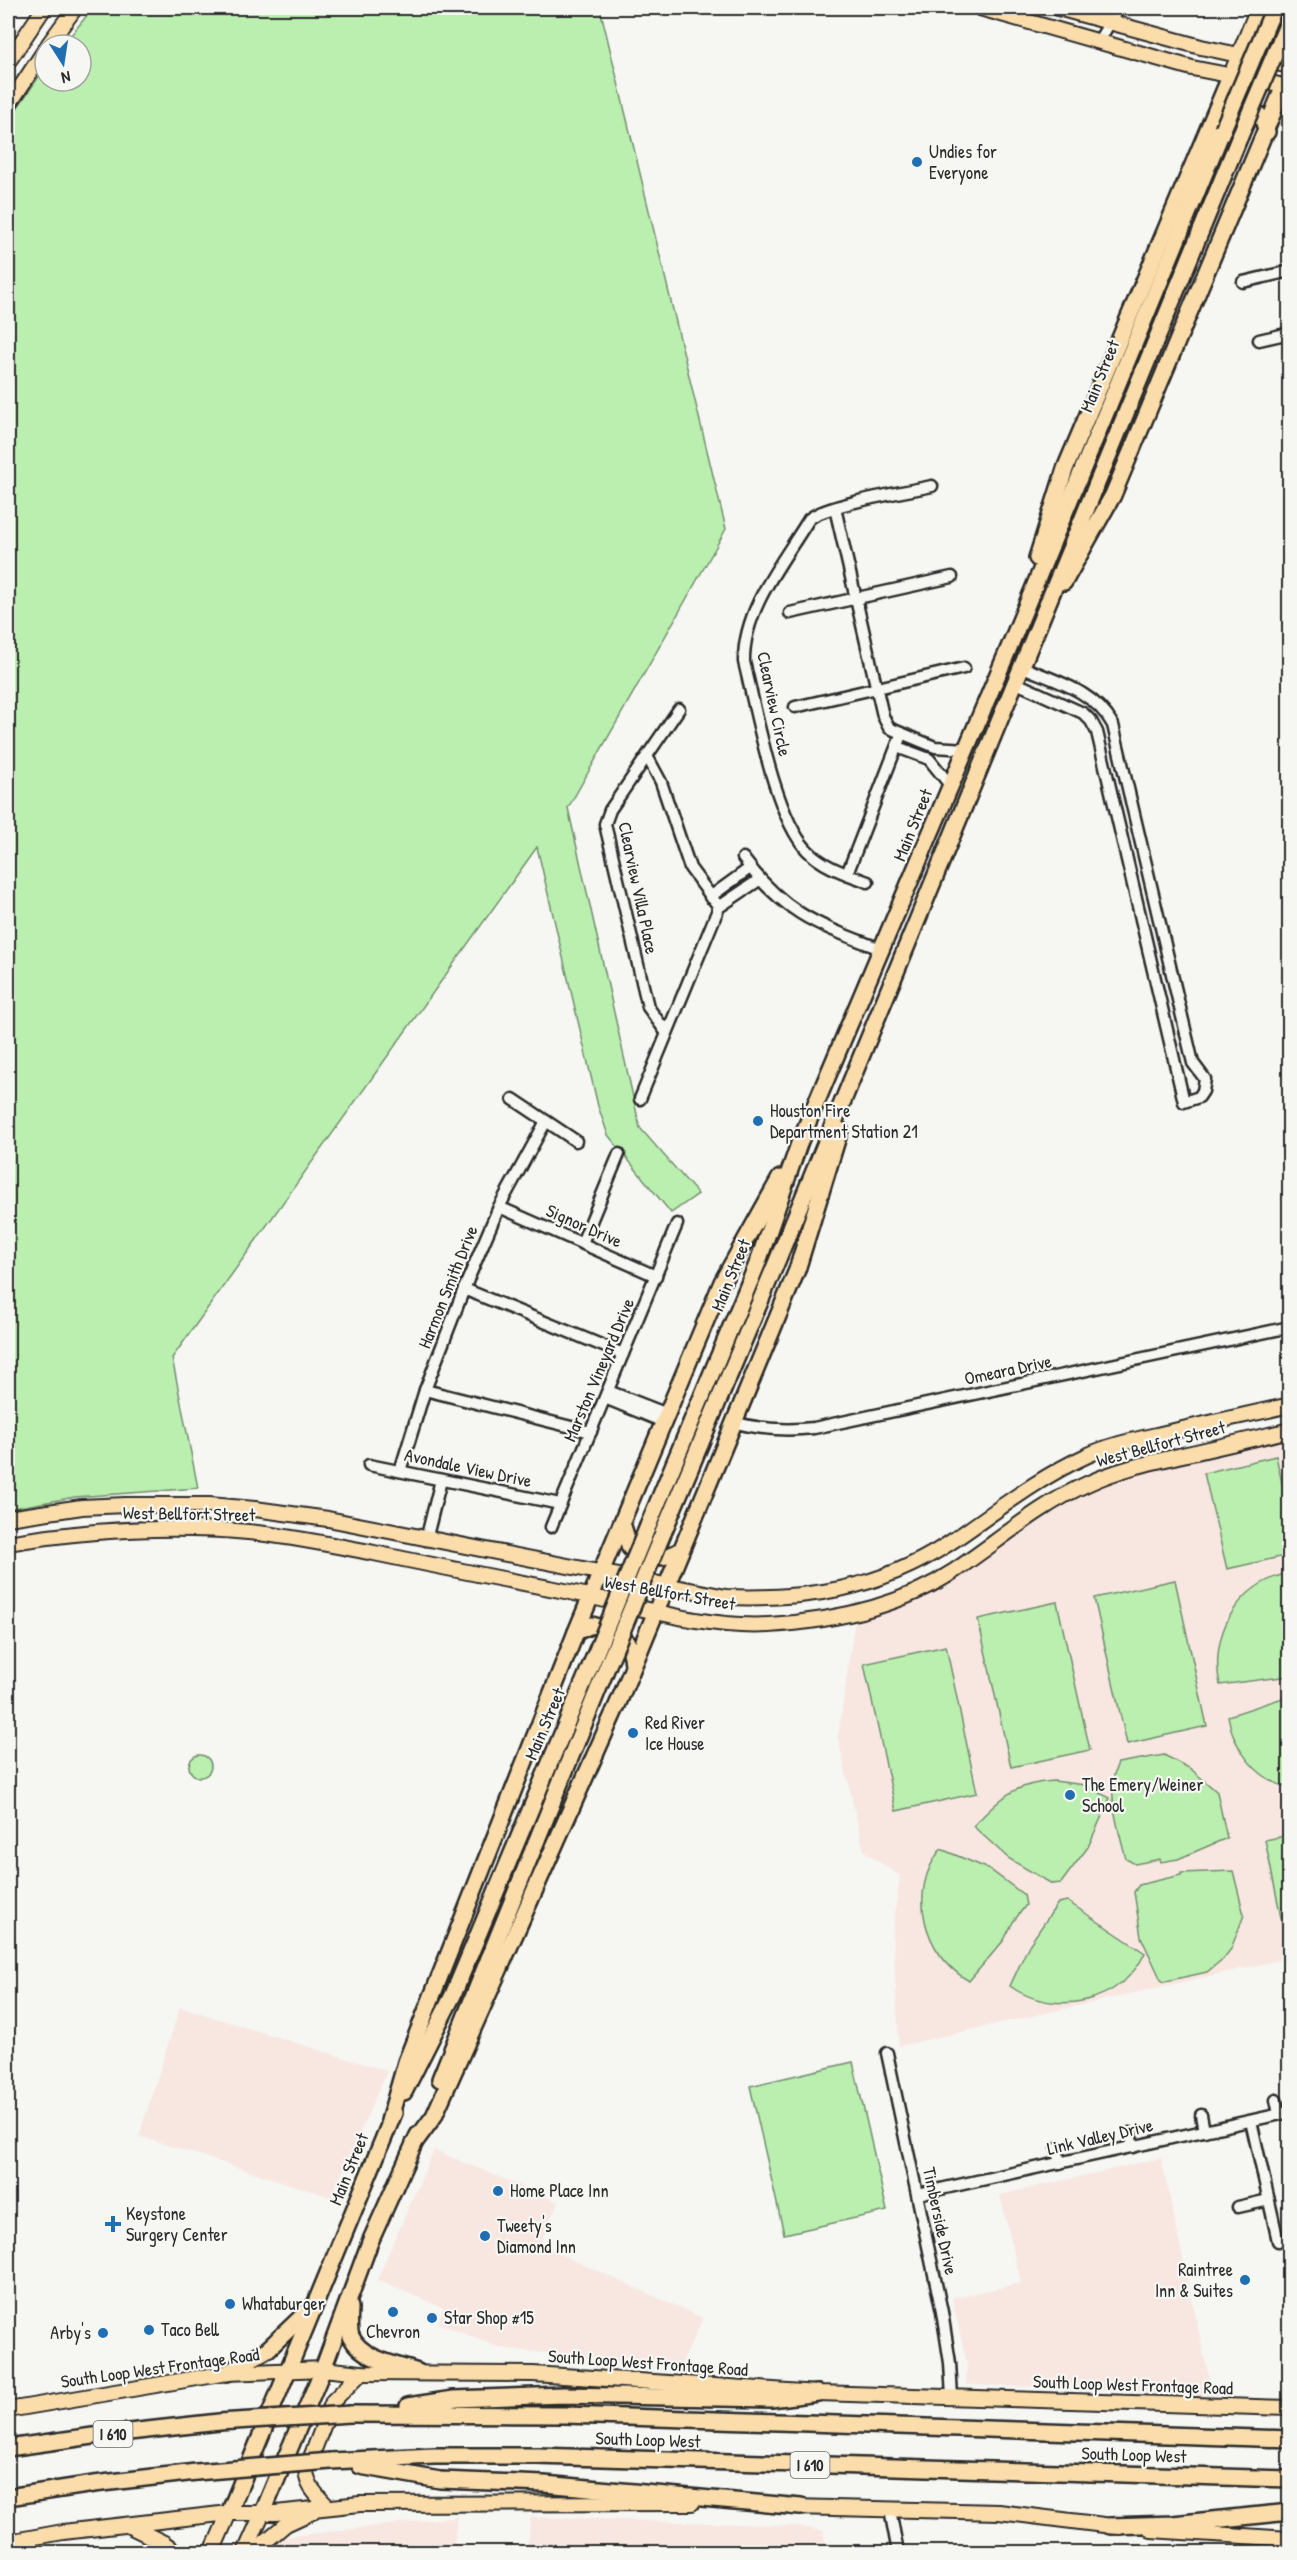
<svg xmlns="http://www.w3.org/2000/svg" width="1297" height="2560" viewBox="0 0 1297 2560" font-family="'Patrick Hand',sans-serif">
  <style>
    .built { fill: #f8e6e1 }
    .green { fill: #baefb0; stroke: #728d6e; stroke-width: 1.5 }
    .lines { fill: none; stroke-linecap: round; stroke-linejoin: round }
    .minor-casing { stroke: #2b2b2b; stroke-width: 15 }
    .major-casing { stroke: #2b2b2b; stroke-width: 18 }
    .highway-casing { stroke: #2b2b2b; stroke-width: 20 }
    .minor { stroke: #f6f6f2; stroke-width: 10 }
    .major { stroke: #faddab; stroke-width: 14 }
    .highway { stroke: #faddab; stroke-width: 15 }
    .highway-bridge-casing { stroke: #2b2b2b; stroke-width: 20; stroke-linecap: butt }
    .highway-bridge { stroke: #faddab; stroke-width: 15 }
    .poi-dot { fill: #1f6fb2; stroke: #f6f6f2; stroke-width: 2 }
    .labels { text-anchor: middle; stroke-width: 4.5; stroke-linejoin: round; paint-order: stroke }
    .shield { fill: #f6f6f2; stroke: #686867; stroke-width: 1.5 }
    .shield-label { font-size: 16px; font-weight: bold; fill: #2b2b2b }
    .poi-label { font-size: 18px; fill: #2b2b2b; stroke: #f6f6f2; text-anchor: start }
    .street-label { font-size: 18px; fill: #2b2b2b; stroke: #f6f6f2 }
  </style>
  <rect width="100%" height="100%" fill="#f6f6f2"/>
  <filter id="ink" filterUnits="userSpaceOnUse"><feTurbulence type="fractalNoise" baseFrequency=".0167" numOctaves="2"/><feDisplacementMap in="SourceGraphic" scale="12" xChannelSelector="R" yChannelSelector="G"/><feConvolveMatrix kernelMatrix="1 2 1 2 8 2 1 2 1" color-interpolation-filters="sRGB"/></filter>
  <g filter="url(#ink)">
    <g class="built">
      <path d="M1289,1438v520l-390,88 -6,-114 7,-56 -36,-25 -26,-113 17,-118 126,-58 109,-77 115,-32z"/>
      <path d="M180,2007l207,64 -56,126 -192,-61z"/>
      <path d="M434,2150l124,52 -19,43 164,73 -22,47 -59,-3 -122,-14 -62,-25 6,-15 -67,-28z"/>
      <path d="M1161,2158l52,238 -170,-9 -77,-2 1,-21 -15,-66 69,-15 -21,-88z"/>
      <path d="M457,2517l-4,35h-182l9,-12 11,-4z"/>
      <path d="M531,2517l266,9 26,5 4,21h-300z"/>
    </g>
    <g class="green">
      <path d="M93,8h507l126,521 -158,279 72,320 58,66 -27,19 -63,-78 -10,-29 -61,-259 -365,511 26,130 -123,9 -67,12v-1388l37,-53v13h36v-36h-18z"/>
      <path d="M1276,1456l13,58v41l-62,14 -23,-96z"/>
      <path d="M1289,1573v103l-69,9c-11,-50 17,-101 69,-112z"/>
      <path d="M1175,1580l32,146 -80,18 -33,-146z"/>
      <path d="M1057,1602l33,148 -79,17 -33,-148z"/>
      <path d="M946,1646l31,147 -81,18 -32,-147z"/>
      <path d="M1289,1696h1l-1,92c-33,-9 -56,-40 -61,-72z"/>
      <path d="M1164,1755l27,14 26,23 10,46 -49,21 -17,3 -1,-3 -25,5 -9,-5c-7,-27 -21,-70 -8,-96z"/>
      <circle cx="200" cy="1766" r="11"/>
      <path d="M1054,1781l31,4 25,13 -22,49 -27,36 -9,1 -44,-26 -35,-32c29,-28 38,-42 81,-45z"/>
      <path d="M1289,1835l1,101 -5,1 -20,-97z"/>
      <path d="M941,1849l48,20 35,26 2,10 -13,17 -9,18 -35,41c-46,-26 -62,-90 -28,-132z"/>
      <path d="M1233,1871l11,44 -13,34 -7,9 -17,14 -45,10 -21,-45 -7,-45 5,-7 42,-10v-2z"/>
      <path d="M1067,1901l78,52c-23,50 -91,65 -135,33l19,-41 29,-42z"/>
      <path d="M853,2062l34,149 -103,23 -34,-148z"/>
    </g>
    <g class="lines">
      <defs>
        <g id="minor">
          <path d="M1098,42l21,-34"/>
          <path d="M1243,282l47,-11"/>
          <path d="M1259,340l31,-7"/>
          <path d="M835,508l48,208 6,12 46,19 31,2"/>
          <path d="M790,613l162,-36"/>
          <path d="M1014,682l69,31 8,8 6,11 87,370 15,-5 4,-6 2,-12 -12,-16 -80,-338c-19,-35 -58,-44 -93,-59"/>
          <path d="M795,707l169,-39"/>
          <path d="M897,747l32,12 21,26"/>
          <path d="M647,756l14,26 29,86 29,39"/>
          <path d="M743,858c42,57 76,67 140,92"/>
          <path d="M847,874l54,-139"/>
          <path d="M868,882c-21,-8 -45,-15 -61,-32 -33,-34 -51,-141 -63,-188 -1,-53 39,-100 65,-143 18,-15 96,-27 123,-33"/>
          <path d="M710,897l40,-29"/>
          <path d="M666,1032l-18,-25 -43,-183 5,-14 69,-101"/>
          <path d="M513,1099l63,42"/>
          <path d="M640,1099l79,-192 40,-27"/>
          <path d="M499,1207l157,69"/>
          <path d="M582,1243l37,-89"/>
          <path d="M464,1289l159,65"/>
          <path d="M425,1390l166,42"/>
          <path d="M608,1391l59,23"/>
          <path d="M605,1398l59,24"/>
          <path d="M733,1422c28,8 53,9 81,6l476,-101"/>
          <path d="M369,1465l191,39"/>
          <path d="M400,1471l25,-81 39,-101 35,-82 46,-84"/>
          <path d="M551,1527l126,-303"/>
          <path d="M426,1540l15,-60"/>
          <path d="M887,2053l55,259 8,51 2,34"/>
          <path d="M1276,2100l3,14"/>
          <path d="M1201,2115l3,16"/>
          <path d="M1251,2121l27,120"/>
          <path d="M1130,2133l3,14"/>
          <path d="M1057,2148l3,15"/>
          <path d="M918,2194l372,-82"/>
          <path d="M1238,2207l31,-7"/>
          <path d="M890,2510l8,42"/>
        </g>
        <g id="major">
          <path d="M980,8l212,60 98,19"/>
          <path d="M1058,8l143,39 89,19"/>
          <path d="M48,45l27,-37"/>
          <path d="M8,62l36,-54"/>
          <path d="M1230,77l28,-69"/>
          <path d="M8,106l37,-56"/>
          <path d="M8,1518l74,-11 43,-2h84l46,4 73,10 398,78c82,3 153,-8 222,-53 46,-31 88,-65 138,-88 28,-13 59,-18 88,-25 38,-9 77,-17 116,-26"/>
          <path d="M8,1543c79,-13 160,-18 240,-11 42,4 84,13 126,21 63,13 127,26 191,38 66,13 136,38 204,34 65,-4 131,-18 185,-54 45,-30 85,-66 135,-88 28,-13 59,-20 89,-27 37,-8 74,-17 112,-26"/>
          <path d="M8,2410l219,-37 96,-4 38,4 172,1 285,19 472,15"/>
          <path d="M327,2506c-11,-12 -20,-19 -21,-36l27,-69 28,-28"/>
          <path d="M792,2507l207,5 121,15"/>
          <path d="M127,2525l37,18 12,9"/>
          <path d="M1151,2530l139,9"/>
          <path d="M8,2542l55,-10 166,-19h47l84,-9 332,-1"/>
          <path d="M212,2552l17,-39"/>
          <path d="M245,2552l18,-40"/>
          <path d="M253,2552l33,-28 26,-12"/>
        </g>
        <g id="highway">
          <path d="M1220,112l8,-3 29,4 6,7 4,12"/>
          <path d="M1037,558l28,-89 165,-392"/>
          <path d="M1064,582l49,-87 171,-409"/>
          <path d="M622,1523l8,25c21,8 28,14 50,3"/>
          <path d="M648,1526l110,-264 42,-121 206,-486 217,-526"/>
          <path d="M663,1533l112,-267 465,-1130"/>
          <path d="M576,1632l16,-7c26,8 39,9 41,40"/>
          <path d="M440,2079l170,-419"/>
          <path d="M404,2092l49,-97 142,-340"/>
          <path d="M389,2121l17,-59 170,-430 146,-350 58,-104"/>
          <path d="M414,2143l20,-27 185,-415 178,-431 43,-140"/>
          <path d="M350,2307c0,9 -2,20 1,29 9,23 47,29 67,36"/>
          <path d="M227,2373l41,-24 43,-41"/>
          <path d="M408,2406l46,-7 109,-4 208,4 47,-6"/>
          <path d="M351,2414l214,1 725,24"/>
          <path d="M8,2448l85,-12 126,-14"/>
          <path d="M331,2461l103,-5h103l753,23"/>
          <path d="M360,2466l80,14 104,4 257,23"/>
          <path d="M8,2497l86,-13 102,-12"/>
          <path d="M263,2512l60,-143 47,-127 48,-107"/>
          <path d="M229,2513l165,-400"/>
          <path d="M1110,2526l63,-2 117,-12"/>
        </g>
      </defs>
      <use href="#minor" class="minor-casing"/>
      <use href="#major" class="major-casing"/>
      <use href="#highway" class="highway-casing"/>
      <use href="#minor" class="minor"/>
      <use href="#major" class="major"/>
      <use href="#highway" class="highway"/>
      <defs>
        <g id="highway-bridge">
          <path d="M1223,129l51,-121"/>
          <path d="M1240,136l50,-118"/>
          <path d="M595,1655l53,-129"/>
          <path d="M610,1660l53,-127"/>
          <path d="M219,2422l132,-8"/>
          <path d="M196,2472l135,-11"/>
        </g>
      </defs>
      <use href="#highway-bridge" class="highway-bridge-casing"/>
      <use href="#highway-bridge" class="highway-bridge"/>
    </g>
  </g>
  <g class="poi-dot">
    <circle cx="917" cy="162" r="6"/>
    <circle cx="758" cy="1121" r="6"/>
    <circle cx="633" cy="1733" r="6"/>
    <circle cx="1070" cy="1795" r="6"/>
    <circle cx="498" cy="2191" r="6"/>
    <path d="M110 2215h6v6h6v6h-6v6h-6v-6h-6v-6h6z"/>
    <circle cx="485" cy="2236" r="6"/>
    <circle cx="1245" cy="2280" r="6"/>
    <circle cx="230" cy="2304" r="6"/>
    <circle cx="393" cy="2312" r="6"/>
    <circle cx="432" cy="2318" r="6"/>
    <circle cx="149" cy="2330" r="6"/>
    <circle cx="103" cy="2333" r="6"/>
  </g>
  <g class="labels">
    <g class="shield">
      <rect x="93.5" y="2421" width="39" height="26" rx="4.5"/>
      <rect x="790.5" y="2452" width="39" height="26" rx="4.5"/>
    </g>
    <g class="shield-label">
      <text x="113" y="2440">I 610</text>
      <text x="810" y="2471">I 610</text>
    </g>
    <g class="poi-label">
      <text x="929" y="158">Undies for<tspan x="929" dy="21">Everyone</tspan></text>
      <text x="770" y="1117">Houston Fire<tspan x="770" dy="21">Department Station 21</tspan></text>
      <text x="645" y="1729">Red River<tspan x="645" dy="21">Ice House</tspan></text>
      <text x="1082" y="1791">The Emery/Weiner<tspan x="1082" dy="21">School</tspan></text>
      <text x="510" y="2197">Home Place Inn</text>
      <text x="126" y="2220">Keystone<tspan x="126" dy="21">Surgery Center</tspan></text>
      <text x="497" y="2232">Tweety's<tspan x="497" dy="21">Diamond Inn</tspan></text>
      <text x="1233" y="2276" text-anchor="end">Raintree<tspan x="1233" dy="21">Inn &amp; Suites</tspan></text>
      <text x="242" y="2310">Whataburger</text>
      <text x="444" y="2324">Star Shop #15</text>
      <text x="161" y="2336">Taco Bell</text>
      <text x="393" y="2338" text-anchor="middle">Chevron</text>
      <text x="91" y="2339" text-anchor="end">Arby's</text>
    </g>
    <g class="street-label">
      <text transform="translate(1100 376) rotate(-68)" y="6">Main Street</text>
      <text transform="translate(774 704) rotate(78)" y="6">Clearview Circle</text>
      <text transform="translate(913 825) rotate(-68)" y="6">Main Street</text>
      <text transform="translate(638 888) rotate(78)" y="6">Clearview Villa Place</text>
      <text transform="translate(584 1226) rotate(24)" y="6">Signor Drive</text>
      <text transform="translate(731 1275) rotate(-68)" y="6">Main Street</text>
      <text transform="translate(448 1287) rotate(-68)" y="6">Harmon Smith Drive</text>
      <text transform="translate(599 1370) rotate(-67)" y="6">Marston Vineyard Drive</text>
      <text transform="translate(1008 1370) rotate(-12)" y="6">Omeara Drive</text>
      <text transform="translate(1161 1444) rotate(-15)" y="6">West Bellfort Street</text>
      <text transform="translate(468 1468) rotate(12)" y="6">Avondale View Drive</text>
      <text transform="translate(189 1514) rotate(1)" y="6">West Bellfort Street</text>
      <text transform="translate(670 1593) rotate(10)" y="6">West Bellfort Street</text>
      <text transform="translate(545 1724) rotate(-67)" y="6">Main Street</text>
      <text transform="translate(1100 2137) rotate(-13)" y="6">Link Valley Drive</text>
      <text transform="translate(349 2169) rotate(-68)" y="6">Main Street</text>
      <text transform="translate(940 2221) rotate(78)" y="6">Timberside Drive</text>
      <text transform="translate(648 2363) rotate(4)" y="6">South Loop West Frontage Road</text>
      <text transform="translate(160 2368) rotate(-8)" y="6">South Loop West Frontage Road</text>
      <text transform="translate(1133 2385) rotate(2)" y="6">South Loop West Frontage Road</text>
      <text transform="translate(648 2440) rotate(2)" y="6">South Loop West</text>
      <text transform="translate(1134 2455) rotate(2)" y="6">South Loop West</text>
    </g>
  </g>
  <rect width="1297" height="2560" fill="none" stroke="#f6f6f2" stroke-width="30"/>
  <rect x="15" y="15" width="1267" height="2530" fill="none" stroke="#2b2b2b" stroke-width="2" filter="url(#ink)"/>
  <g transform="translate(63 63) rotate(168)"><circle r="28" fill="#f6f6f2" stroke="#a5a5a2" stroke-width="1.5"/>
  <path d="M0-4.5L10 22L0 15L-10 22Z" fill="#1f6fb2"/>
  <text y="-9" font-size="16" font-weight="bold" text-anchor="middle" fill="#2b2b2b">N</text>
  </g>
</svg>
